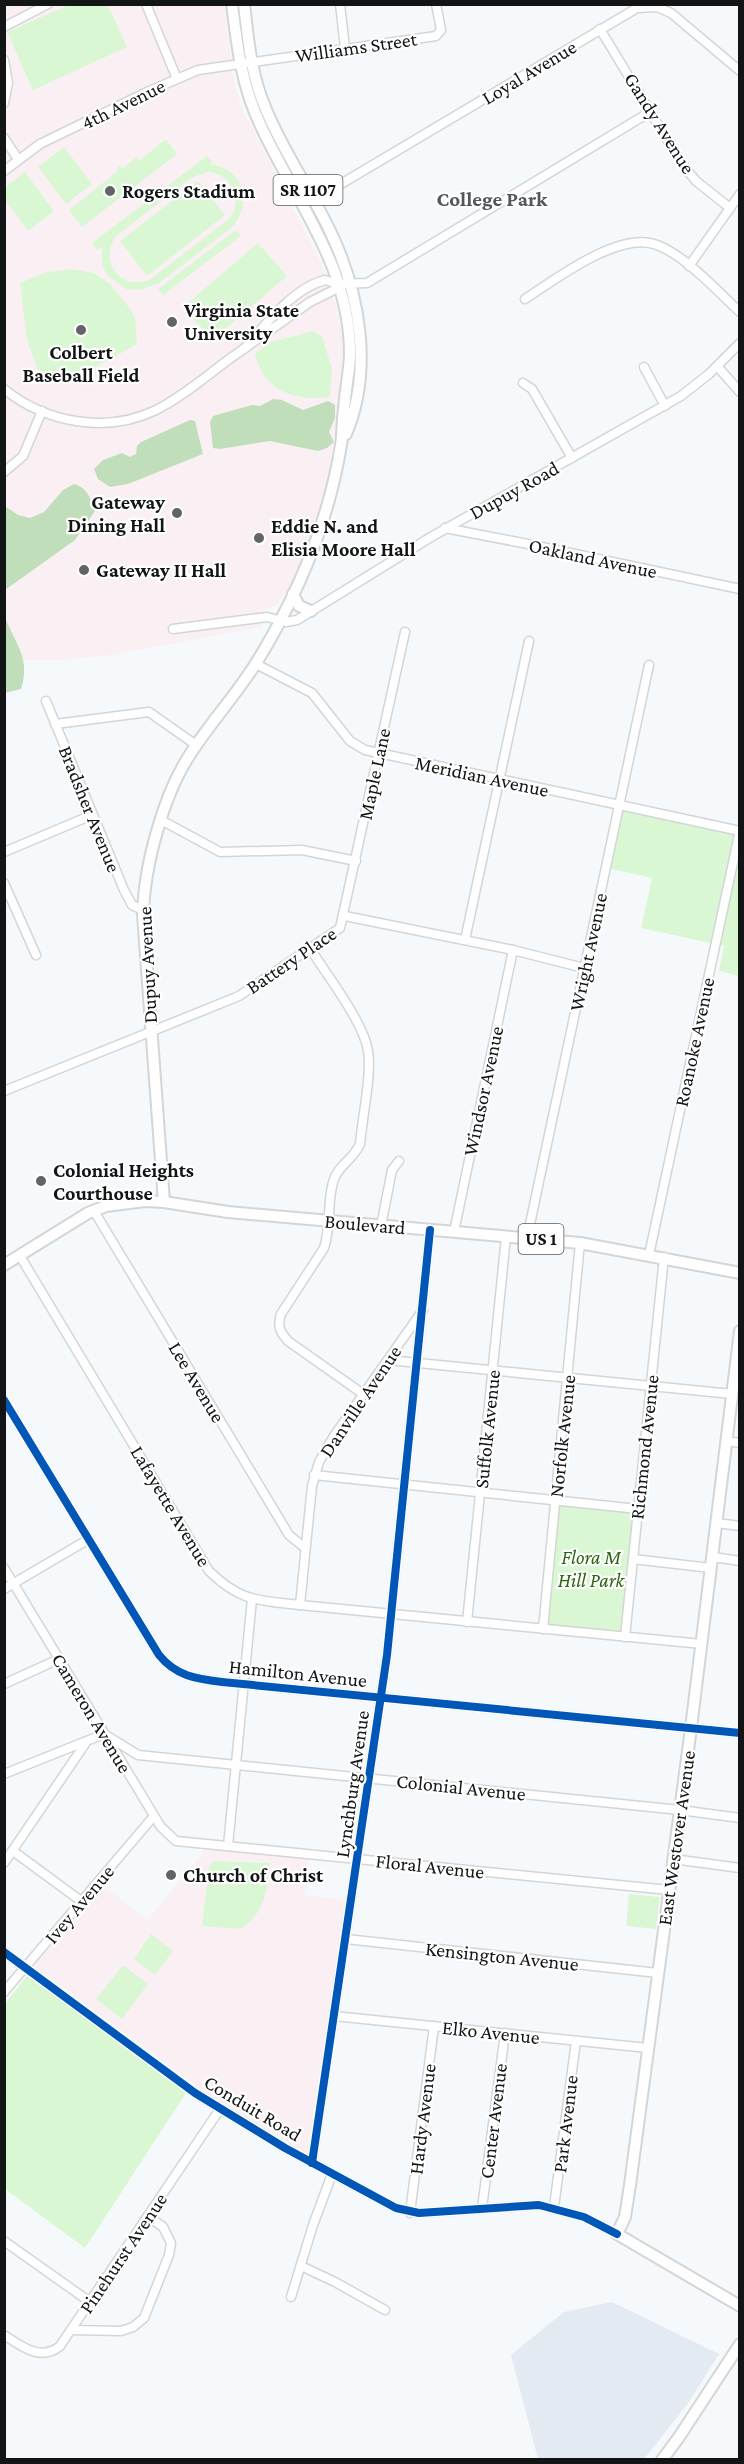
<svg xmlns="http://www.w3.org/2000/svg" width="744" height="2464" viewBox="0 0 744 2464" font-family="'Crimson Pro',serif">
  <style>
    .built { fill: #e3eaf1 }
    .education { fill: #faf0f3 }
    .green { fill: #daf7d4; fill-rule: evenodd }
    .forest { fill: #c1debb }
    .lines { fill: none; stroke-linecap: round; stroke-linejoin: round }
    .minor-casing { stroke: #d3d5d7; stroke-width: 11 }
    .major-casing { stroke: #d3d5d7; stroke-width: 14 }
    .minor { stroke: #fefefe; stroke-width: 8 }
    .major { stroke: #fefefe; stroke-width: 10 }
    .cycleway-casing { stroke: #fff; stroke-width: 11 }
    .cycleway { stroke: #0057b8; stroke-width: 8 }
    .poi-dot { fill: #626466; stroke: #fff; stroke-width: 2 }
    .labels { text-anchor: middle; stroke-width: 4.5; stroke-linejoin: round; paint-order: stroke }
    .shield { fill: #fff; stroke: #595a5b; stroke-width: 1.5 }
    .shield-label { font-size: 18px; font-weight: bold; fill: #121415 }
    .street-label { font-size: 20px; fill: #121415; stroke: #fff }
    .poi-label { font-size: 20px; font-weight: bold; fill: #121415; stroke: #fff; text-anchor: start }
    .park-label { font-size: 20px; font-style: italic; fill: #2a670f; stroke: #fff }
    .neighbourhood-label { font-size: 21px; font-weight: bold; fill: #53575b; stroke: #fff }
  </style>
  <rect width="100%" height="100%" fill="#f6f9fb"/>
  <path class="built" d="M612,2302l107,52 -30,48 -45,57h-106l-27,-104 53,-43z"/>
  <g class="education">
    <path d="M5,5h219l10,75 7,26 81,158 15,43 6,30 1,29 -4,43 -15,82 -13,49 -21,45 -14,20 -15,6v16l-150,28 -50,5h-57z"/>
    <path d="M207,1848l103,9 -5,38 41,5 -39,253 -82,-46 -192,-142 70,-81 44,36z"/>
  </g>
  <g class="green">
    <path d="M69,5h39l19,42 -94,43 -26,-58z"/>
    <path d="M166,139l11,15 -95,73 -13,-17 49,-39 -1,-3 3,-3 3,3 14,-11 3,3z"/>
    <path d="M64,147l28,37 -26,20 -28,-37z"/>
    <path d="M207,156l5,6 -2,2c34,4 44,42 20,65l-71,54 -19,7 -14,-1 -17,-12 -7,-12v-18l-5,3 -5,-7zM207,172c25,2 37,27 22,47l-80,61c-28,11 -51,-19 -33,-44l75,-58z"/>
    <path d="M25,172l29,39 -26,20 -23,-31v-13z"/>
    <path d="M198,181l27,34 -78,61 -27,-35z"/>
    <path d="M236,230l5,6 -78,59 -5,-6z"/>
    <path d="M258,243l29,33 -75,64 -29,-33z"/>
    <path d="M72,269l22,4 16,11 21,26 4,9 2,25c-24,13 -70,43 -96,35l-14,-39 -7,-57 27,-11z"/>
    <path d="M313,331l9,5 10,33 -2,28c-34,5 -67,-6 -75,-43l16,-12z"/>
    <path d="M625,801l114,25v150l-20,-5 5,-25 -83,-18 11,-50 -41,-9z"/>
    <path d="M560,1505l74,7 -11,120 -75,-7z"/>
    <path d="M214,1861l56,2c-3,27 -4,49 -29,66l-39,-3 7,-60z"/>
    <path d="M629,1894l31,3 -4,32 -30,-3z"/>
    <path d="M151,1934l22,17 -18,24 -21,-16z"/>
    <path d="M123,1965l25,19 -26,35 -26,-20z"/>
    <path d="M32,1976l154,117 -101,155 -80,-59 -1,-184 22,-28z"/>
  </g>
  <g class="forest">
    <path d="M273,399l9,1 21,10 25,-9 7,4v13l-6,14 5,10 -7,6 -9,3 -48,-10 -50,8 -7,-1 -3,-26 3,-6 39,-11 8,1z"/>
    <path d="M190,420l5,1 8,33 -75,30 -18,3 -12,-8 -4,-10 9,-9 19,-7 8,4 6,-3 1,-8 4,-4z"/>
    <path d="M74,484c14,4 16,14 21,27l-20,29 -70,50v-84l13,9 12,3 14,-6 19,-22z"/>
    <path d="M5,617c10,27 26,41 16,72l-16,4z"/>
  </g>
  <g class="lines">
    <defs>
      <g id="minor">
        <path d="M146,4l31,75"/>
        <path d="M340,4l5,44"/>
        <path d="M4,27l44,-23"/>
        <path d="M600,29l82,135 14,17 34,27"/>
        <path d="M4,60l4,23 -4,20"/>
        <path d="M4,138l14,21"/>
        <path d="M4,171l36,-27 107,-52 51,-22 238,-34 5,-6 -5,-26"/>
        <path d="M314,200l323,-192 20,-1 14,6 69,58"/>
        <path d="M689,266l51,-72"/>
        <path d="M525,299c31,-20 95,-69 132,-54 29,11 60,46 83,67"/>
        <path d="M244,349c21,-24 49,-61 81,-69l13,4 29,-1 283,-171"/>
        <path d="M717,366l23,26"/>
        <path d="M644,367l21,39"/>
        <path d="M523,383l9,6 40,69"/>
        <path d="M4,389c42,34 103,45 152,21 26,-13 49,-33 72,-50 27,-19 55,-39 82,-58l24,-12 4,-6"/>
        <path d="M4,472l19,-16 19,-45"/>
        <path d="M445,528l83,16 212,45"/>
        <path d="M173,629l94,-12 19,5 11,-2 134,-83 250,-141 28,-22 31,-31"/>
        <path d="M256,664l56,29 38,48 15,9 375,81"/>
        <path d="M46,701l78,189 8,15 11,5"/>
        <path d="M55,724l94,-12 47,33"/>
        <path d="M161,820l59,32 82,-2 54,11"/>
        <path d="M4,852l88,-37"/>
        <path d="M4,883l32,72"/>
        <path d="M345,916l168,34 71,18"/>
        <path d="M465,940l64,-299"/>
        <path d="M311,950c16,25 53,73 57,101 4,23 -6,68 -8,93 -6,15 -23,22 -27,38 -6,22 -2,45 -9,66l-43,66c-4,12 -1,18 7,27l75,53"/>
        <path d="M4,1091l235,-95 101,-68 65,-296"/>
        <path d="M94,1211l195,324 16,13"/>
        <path d="M381,1226l11,-56 7,-9"/>
        <path d="M454,1232l59,-282"/>
        <path d="M527,1238l122,-573"/>
        <path d="M649,1255l91,-425"/>
        <path d="M20,1256l189,315c32,31 48,29 91,34l402,39"/>
        <path d="M388,1360l344,34"/>
        <path d="M4,1400l155,255c17,21 37,24 63,27l518,51"/>
        <path d="M726,1441l14,2"/>
        <path d="M314,1475l324,34"/>
        <path d="M717,1523l23,3"/>
        <path d="M713,1557l27,4"/>
        <path d="M633,1559l78,9"/>
        <path d="M4,1568l157,259 15,14 493,49"/>
        <path d="M4,1589l85,-50"/>
        <path d="M300,1605l12,-119 7,-24 15,-26 89,-126"/>
        <path d="M467,1622l39,-385"/>
        <path d="M543,1629l37,-386"/>
        <path d="M625,1637l39,-380"/>
        <path d="M4,1684l55,-25"/>
        <path d="M4,1774l100,-40 34,21 542,55 60,8"/>
        <path d="M228,1846l24,-247"/>
        <path d="M13,1851l68,50"/>
        <path d="M673,1859l67,9"/>
        <path d="M4,1863l81,-119"/>
        <path d="M346,1939l312,34"/>
        <path d="M4,1952l191,141 90,55 111,60 23,5 120,-8 45,12 33,17"/>
        <path d="M4,1992l150,-176"/>
        <path d="M334,2016l314,32"/>
        <path d="M312,2163l75,-508 43,-425"/>
        <path d="M554,2207l22,-166"/>
        <path d="M482,2208l23,-175"/>
        <path d="M410,2213l24,-187"/>
        <path d="M4,2241l86,61"/>
        <path d="M301,2266l34,16 50,28"/>
        <path d="M291,2297l22,-72 19,-51"/>
        <path d="M71,2330l50,1 12,-4 11,-9 25,-63 2,-12 -8,-16 -15,-11"/>
        <path d="M4,2335c17,11 37,27 56,11l160,-237"/>
      </g>
      <g id="major">
        <path d="M244,4c4,35 7,70 21,103 17,43 45,82 65,124 30,62 43,139 16,203"/>
        <path d="M293,594l6,12 12,5"/>
        <path d="M164,1202l-21,-287c1,-48 20,-119 46,-159 22,-35 51,-65 72,-101 39,-65 68,-136 80,-210 2,-12 1,-24 3,-35 1,-18 5,-36 6,-54 1,-90 -55,-155 -90,-232 -18,-38 -23,-78 -28,-120"/>
        <path d="M4,1265l84,-52 18,-7 39,-5 19,1 64,10 352,31 160,30"/>
        <path d="M740,1331l-49,397 -61,457 -5,32 -8,17 123,72"/>
        <path d="M662,2460l17,-23 61,-93"/>
      </g>
    </defs>
    <use href="#minor" class="minor-casing"/>
    <use href="#major" class="major-casing"/>
    <use href="#minor" class="minor"/>
    <use href="#major" class="major"/>
    <defs>
      <g id="cycleway">
        <path d="M4,1400l155,255c17,21 37,24 63,27l518,51"/>
        <path d="M4,1952l191,141 90,55 111,60 23,5 120,-8 45,12 33,17"/>
        <path d="M312,2163l75,-508 43,-425"/>
      </g>
    </defs>
    <use href="#cycleway" class="cycleway-casing"/>
    <use href="#cycleway" class="cycleway"/>
  </g>
  <g class="poi-dot">
    <circle cx="110" cy="191" r="6"/>
    <circle cx="172" cy="322" r="6"/>
    <circle cx="81" cy="330" r="6"/>
    <circle cx="177" cy="513" r="6"/>
    <circle cx="259" cy="538" r="6"/>
    <circle cx="84" cy="570" r="6"/>
    <circle cx="41" cy="1181" r="6"/>
    <circle cx="171" cy="1875" r="6"/>
  </g>
  <g class="labels">
    <g class="shield">
      <rect x="273.5" y="175" width="69" height="30" rx="4.5"/>
      <rect x="518.5" y="1224" width="45" height="30" rx="4.5"/>
    </g>
    <g class="shield-label">
      <text x="308" y="196">SR 1107</text>
      <text x="541" y="1245">US 1</text>
    </g>
    <g class="street-label">
      <text transform="translate(356 47) rotate(-8)" y="7">Williams Street</text>
      <text transform="translate(529 72) rotate(-31)" y="7">Loyal Avenue</text>
      <text transform="translate(123 104) rotate(-26)" y="7">4th Avenue</text>
      <text transform="translate(660 123) rotate(58)" y="7">Gandy Avenue</text>
      <text transform="translate(514 490) rotate(-29)" y="7">Dupuy Road</text>
      <text transform="translate(593 558) rotate(12)" y="7">Oakland Avenue</text>
      <text transform="translate(374 774) rotate(-78)" y="7">Maple Lane</text>
      <text transform="translate(482 776) rotate(12)" y="7">Meridian Avenue</text>
      <text transform="translate(90 809) rotate(68)" y="7">Bradsher Avenue</text>
      <text transform="translate(588 952) rotate(-78)" y="7">Wright Avenue</text>
      <text transform="translate(291 960) rotate(-34)" y="7">Battery Place</text>
      <text transform="translate(147 965) rotate(-93)" y="7">Dupuy Avenue</text>
      <text transform="translate(694 1042) rotate(-78)" y="7">Roanoke Avenue</text>
      <text transform="translate(483 1091) rotate(-78)" y="7">Windsor Avenue</text>
      <text transform="translate(365 1224) rotate(5)" y="7">Boulevard</text>
      <text transform="translate(197 1382) rotate(59)" y="7">Lee Avenue</text>
      <text transform="translate(360 1401) rotate(-56)" y="7">Danville Avenue</text>
      <text transform="translate(487 1429) rotate(-84)" y="7">Suffolk Avenue</text>
      <text transform="translate(562 1436) rotate(-84)" y="7">Norfolk Avenue</text>
      <text transform="translate(644 1447) rotate(-84)" y="7">Richmond Avenue</text>
      <text transform="translate(171 1506) rotate(59)" y="7">Lafayette Avenue</text>
      <text transform="translate(298 1673) rotate(6)" y="7">Hamilton Avenue</text>
      <text transform="translate(92 1713) rotate(59)" y="7">Cameron Avenue</text>
      <text transform="translate(352 1784) rotate(-82)" y="7">Lynchburg Avenue</text>
      <text transform="translate(461 1787) rotate(6)" y="7">Colonial Avenue</text>
      <text transform="translate(676 1838) rotate(-82)" y="7">East Westover Avenue</text>
      <text transform="translate(430 1866) rotate(6)" y="7">Floral Avenue</text>
      <text transform="translate(79 1904) rotate(-50)" y="7">Ivey Avenue</text>
      <text transform="translate(502 1956) rotate(6)" y="7">Kensington Avenue</text>
      <text transform="translate(491 2032) rotate(6)" y="7">Elko Avenue</text>
      <text transform="translate(253 2108) rotate(31)" y="7">Conduit Road</text>
      <text transform="translate(422 2119) rotate(-83)" y="7">Hardy Avenue</text>
      <text transform="translate(493 2121) rotate(-83)" y="7">Center Avenue</text>
      <text transform="translate(565 2124) rotate(-83)" y="7">Park Avenue</text>
      <text transform="translate(123 2253) rotate(-56)" y="7">Pinehurst Avenue</text>
    </g>
    <g class="poi-label">
      <text x="122" y="198">Rogers Stadium</text>
      <text x="184" y="317">Virginia State<tspan x="184" dy="23">University</tspan></text>
      <text x="81" y="359" text-anchor="middle">Colbert<tspan x="81" dy="23">Baseball Field</tspan></text>
      <text x="165" y="509" text-anchor="end">Gateway<tspan x="165" dy="23">Dining Hall</tspan></text>
      <text x="271" y="533">Eddie N. and<tspan x="271" dy="23">Elisia Moore Hall</tspan></text>
      <text x="96" y="577">Gateway II Hall</text>
      <text x="53" y="1177">Colonial Heights<tspan x="53" dy="23">Courthouse</tspan></text>
      <text x="183" y="1882">Church of Christ</text>
    </g>
    <g class="park-label">
      <text x="591" y="1564">Flora M<tspan x="591" dy="23">Hill Park</tspan></text>
    </g>
    <g class="neighbourhood-label">
      <text x="492" y="206">College Park</text>
    </g>
  </g>
  <rect width="744" height="2464" fill="none" stroke="#121415" stroke-width="12"/>
</svg>
